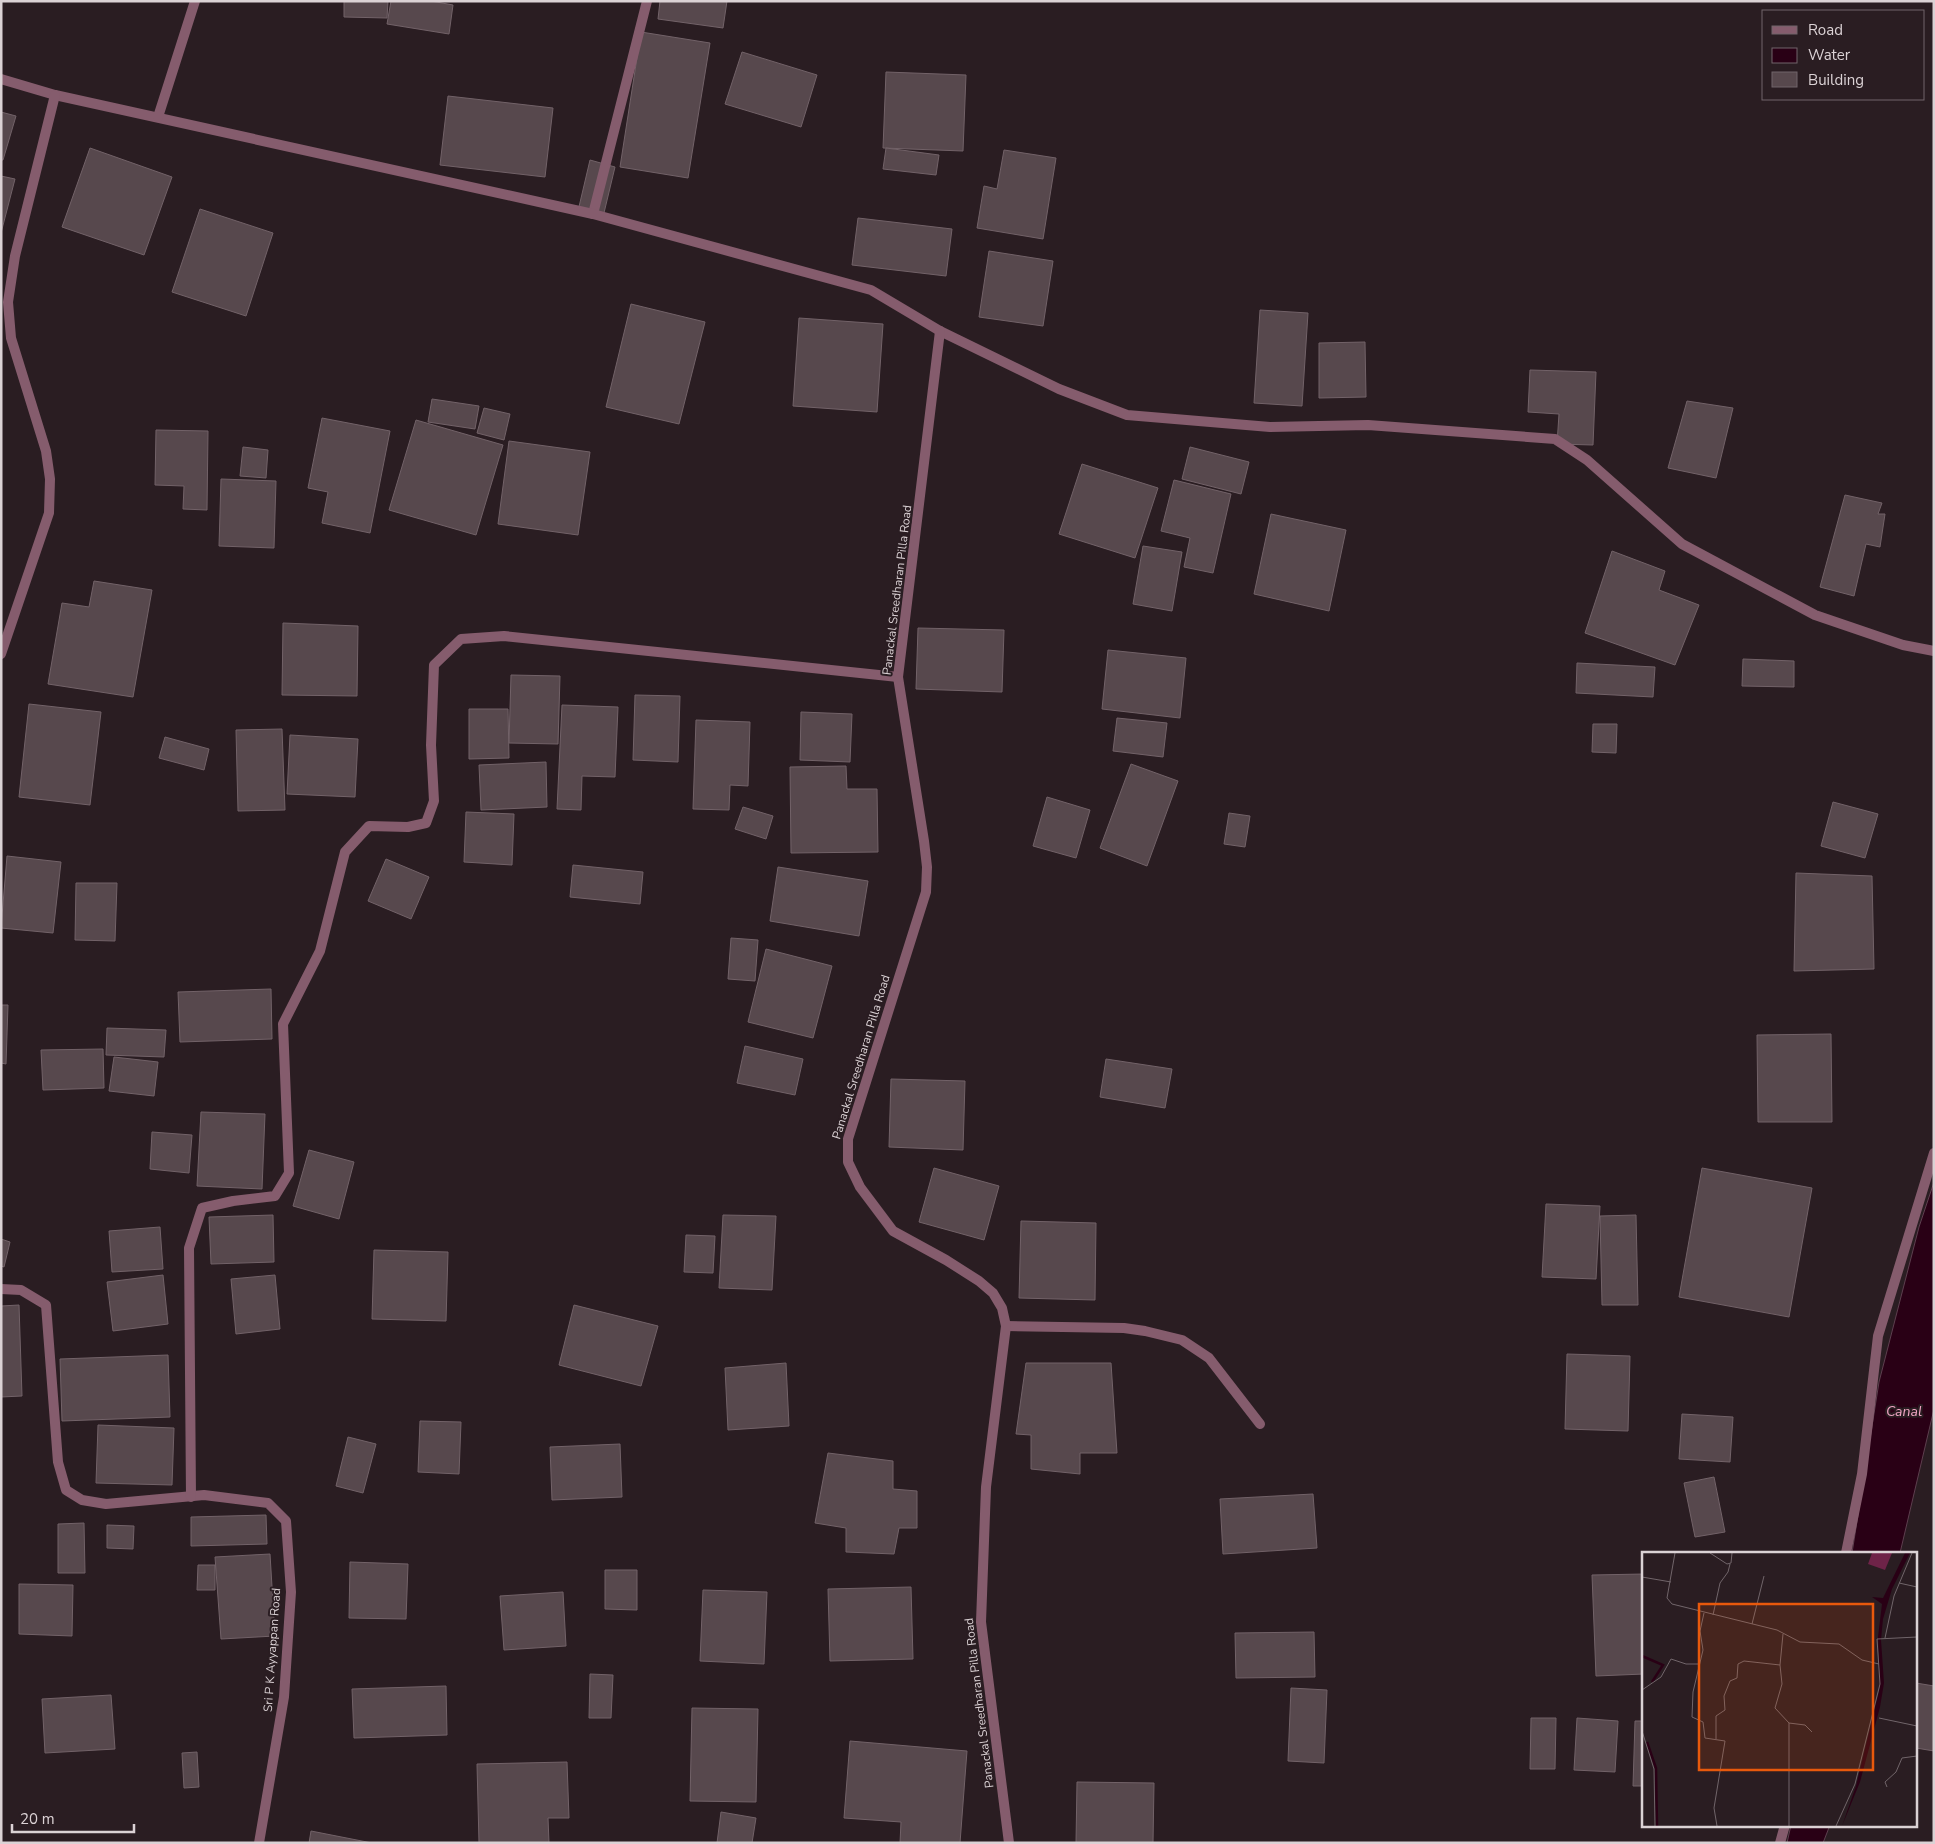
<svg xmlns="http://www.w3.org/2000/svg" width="1935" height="1844" viewBox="0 0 1935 1844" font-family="'Nunito Sans',sans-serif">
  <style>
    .water { fill: #290015; stroke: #5e3f4f }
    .building { fill: #57484d; stroke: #726268 }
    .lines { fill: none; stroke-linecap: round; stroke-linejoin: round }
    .service { stroke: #855c6d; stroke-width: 10 }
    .minor { stroke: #855c6d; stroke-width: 10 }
    .labels { text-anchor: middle; stroke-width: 4; stroke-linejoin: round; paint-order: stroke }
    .street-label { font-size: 12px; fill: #dbd2d5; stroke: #2a1d22 }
    .water-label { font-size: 14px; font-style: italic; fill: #f1a6c5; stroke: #2a1d22 }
    .inset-river { fill: none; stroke: #290015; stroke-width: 2.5 }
    .inset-road { fill: none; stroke: #71656a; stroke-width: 1 }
    .view { fill: #e8590c; fill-opacity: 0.15; stroke: #e8590c; stroke-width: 2.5 }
    .inset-edge { fill: none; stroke: #dbd2d5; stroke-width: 2.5 }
  </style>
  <rect width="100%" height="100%" fill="#2a1d22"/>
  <g class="water">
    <path d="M1934,1182v227l-34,144h-48l27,-171 40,-155z"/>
    <path d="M1791,1825h39l-7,18h-36z"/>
  </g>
  <g class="building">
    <path d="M344,1h44l-1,17 -43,-1z"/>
    <path d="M391,1h40l22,4 -4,29 -62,-10z"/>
    <path d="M660,1h67l-4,27 -65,-9z"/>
    <path d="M641,32l69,11 -22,135 -68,-11z"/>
    <path d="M742,52l75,23 -16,52 -76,-23z"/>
    <path d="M886,72l80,3 -3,76 -80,-3z"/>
    <path d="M448,96l105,12 -8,69 -105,-12z"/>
    <path d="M1,112l15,4 -13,44h-2z"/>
    <path d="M90,148l82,29 -28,78 -82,-28z"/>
    <path d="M886,148l53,7 -3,20 -53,-6z"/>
    <path d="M1004,150l52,8 -13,81 -66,-11 7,-42 13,3z"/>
    <path d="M590,160l25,7 -12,50 -25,-6z"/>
    <path d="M1,176l14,3 -14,54z"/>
    <path d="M200,209l73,24 -27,83 -74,-24z"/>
    <path d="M858,218l94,11 -6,47 -94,-11z"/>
    <path d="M989,251l64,10 -10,65 -64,-9z"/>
    <path d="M631,304l74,18 -26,102 -73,-17z"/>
    <path d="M1260,310l48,3 -6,93 -48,-3z"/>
    <path d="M799,318l84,6 -6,88 -84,-6z"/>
    <path d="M1365,342l1,55 -47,1v-55z"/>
    <path d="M1530,370l66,2 -3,73 -36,-1 2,-30 -31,-2z"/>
    <path d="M432,399l47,7 -4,23 -47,-7z"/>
    <path d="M1687,401l46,7 -17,70 -48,-10z"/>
    <path d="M484,408l26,6 -6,26 -27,-7z"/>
    <path d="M322,418l68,13 -20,102 -48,-10 6,-31 -20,-4z"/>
    <path d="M416,420l87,25 -27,90 -87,-25z"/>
    <path d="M156,430l52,1 -1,79 -24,-1 1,-23 -29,-1z"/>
    <path d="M509,441l81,11 -12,83 -80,-11z"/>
    <path d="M243,447l25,3 -2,28 -26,-2z"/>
    <path d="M1190,447l59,15 -8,32 -59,-15z"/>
    <path d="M1082,464l76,24 -23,70 -76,-24z"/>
    <path d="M221,479l55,2 -2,67 -55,-2z"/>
    <path d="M1174,480l57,14 -18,79 -29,-6 6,-29 -29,-7z"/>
    <path d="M1845,495l37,8 -4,11h7l-5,33 -14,-3 -12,52 -34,-9z"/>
    <path d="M1271,514l75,16 -17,81 -75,-17z"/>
    <path d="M1143,546l39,6 -10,59 -39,-7z"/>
    <path d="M1612,551l53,20 -6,19 40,15 -24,60 -90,-32z"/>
    <path d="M94,581l58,9 -19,107 -85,-13 14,-81 27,4z"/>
    <path d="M283,623l75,3 -1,70 -75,-1z"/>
    <path d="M918,628l86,2 -2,62 -86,-3z"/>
    <path d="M1108,650l78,8 -6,60 -78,-9z"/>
    <path d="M1743,659l51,2v26l-52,-1z"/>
    <path d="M1577,663l78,4 -2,30 -77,-4z"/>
    <path d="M511,675l49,1 -2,68 -49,-1z"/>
    <path d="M635,695l45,1 -2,66 -45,-2z"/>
    <path d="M29,704l72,8 -11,93 -71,-8z"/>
    <path d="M562,705l56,2 -3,70 -33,-1 -1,34 -24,-1z"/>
    <path d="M469,709h39l1,49 -40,1z"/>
    <path d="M801,712l51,2 -2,48 -50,-2z"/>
    <path d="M1117,718l50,5 -4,34 -50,-6z"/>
    <path d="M696,720l54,2 -2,64 -18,-1 -1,25 -36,-1z"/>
    <path d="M1593,724h24l-1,29 -24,-1z"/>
    <path d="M282,729l3,81 -47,1 -2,-81z"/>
    <path d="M290,735l68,4 -3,58 -68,-3z"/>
    <path d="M165,737l44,12 -5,21 -45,-12z"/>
    <path d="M546,762l1,45 -66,3 -2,-45z"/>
    <path d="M1131,764l47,17 -31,85 -47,-18z"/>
    <path d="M846,766l1,23h30l1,63 -87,1 -1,-86z"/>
    <path d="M1047,797l43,13 -14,48 -43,-12z"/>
    <path d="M1833,802l45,12 -13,44 -44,-12z"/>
    <path d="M743,807l30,9 -7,23 -31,-10z"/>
    <path d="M466,812l48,2 -2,51 -48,-3z"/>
    <path d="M1229,813l21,3 -5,31 -21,-3z"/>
    <path d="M7,856l54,6 -8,71 -52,-5z"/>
    <path d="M386,859l43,18 -18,42 -43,-18z"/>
    <path d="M573,865l70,7 -3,32 -70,-7z"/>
    <path d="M778,867l90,14 -9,55 -89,-15z"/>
    <path d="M1796,873l76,3 2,93 -80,2z"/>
    <path d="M76,883h41l-2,58 -40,-1z"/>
    <path d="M731,938l27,2 -3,41 -27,-2z"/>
    <path d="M766,949l66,17 -19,72 -65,-16z"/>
    <path d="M271,989l1,50 -92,3 -2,-50z"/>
    <path d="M1,1005h7l-2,59 -5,-1z"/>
    <path d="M107,1028l59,2 -2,27 -58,-2z"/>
    <path d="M1831,1034l1,88h-74l-1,-87z"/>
    <path d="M745,1046l58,13 -8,36 -58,-12z"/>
    <path d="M103,1049l1,39 -61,2 -2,-40z"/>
    <path d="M114,1057l44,5 -4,34 -45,-5z"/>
    <path d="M1106,1059l66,10 -7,39 -65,-11z"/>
    <path d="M891,1079l74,2 -2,69 -74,-3z"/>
    <path d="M201,1112l64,2 -3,75 -65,-3z"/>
    <path d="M152,1132l40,3 -3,38 -39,-4z"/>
    <path d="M309,1150l45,12 -15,57 -46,-13z"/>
    <path d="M934,1168l65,18 -15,54 -65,-18z"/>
    <path d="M1702,1168l110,20 -23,129 -110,-20z"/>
    <path d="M1546,1204l54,2 -4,73 -54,-2z"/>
    <path d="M273,1215l1,47 -63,2 -2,-47z"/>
    <path d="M723,1215l53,1 -4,74 -53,-2z"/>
    <path d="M1636,1215l2,90h-36l-2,-89z"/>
    <path d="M1021,1221l75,2 -1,77 -76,-2z"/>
    <path d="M160,1227l3,42 -51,3 -3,-41z"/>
    <path d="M686,1235l29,1 -2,37 -29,-1z"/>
    <path d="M1,1239l9,3 -6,25 -3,-1z"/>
    <path d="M374,1250l74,2 -2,69 -74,-2z"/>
    <path d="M163,1275l5,49 -55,7 -6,-49z"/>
    <path d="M275,1275l5,54 -44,5 -5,-55z"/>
    <path d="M19,1305l3,91 -21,1v-91z"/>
    <path d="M574,1305l84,21 -17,60 -82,-21z"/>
    <path d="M1567,1354l63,2 -2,75 -63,-2z"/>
    <path d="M168,1355l2,62 -108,4 -2,-62z"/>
    <path d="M786,1363l3,63 -61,4 -3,-62z"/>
    <path d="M1026,1363h85l6,90h-37v21l-49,-5v-34l-15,-1z"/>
    <path d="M1682,1414l51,3 -3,45 -51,-3z"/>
    <path d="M420,1421l41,1 -2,52 -41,-2z"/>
    <path d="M98,1425l76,3 -2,57 -76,-2z"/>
    <path d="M348,1437l28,7 -13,49 -27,-7z"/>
    <path d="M620,1444l2,53 -70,3 -2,-53z"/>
    <path d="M828,1453l65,8v28l24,2v37h-18l-5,26 -48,-2v-24l-31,-5z"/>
    <path d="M1714,1477l11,55 -30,5 -11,-54z"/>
    <path d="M1313,1494l4,54 -94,6 -3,-55z"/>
    <path d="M266,1515l1,29 -76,2v-29z"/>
    <path d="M84,1523l1,50h-27v-49z"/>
    <path d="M107,1525l27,1 -1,23 -26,-1z"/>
    <path d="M270,1554l5,82 -54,3 -6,-82z"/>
    <path d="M350,1562l58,2 -2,55 -57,-1z"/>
    <path d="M198,1565h17v25h-18z"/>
    <path d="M605,1570h32v40l-32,-1z"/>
    <path d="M1644,1574v100l-48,2 -4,-101z"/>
    <path d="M19,1584l54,1 -1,51 -53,-2z"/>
    <path d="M911,1587l2,72 -83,2 -2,-72z"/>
    <path d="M703,1590l64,2 -3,72 -64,-3z"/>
    <path d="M563,1592l3,54 -62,4 -4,-54z"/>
    <path d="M1314,1632l1,45 -79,1 -1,-45z"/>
    <path d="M590,1674l23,1 -2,43h-22z"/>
    <path d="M1916,1683l18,3v65l-18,-3z"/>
    <path d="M446,1686l1,49 -93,3 -2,-49z"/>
    <path d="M1291,1688l36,2 -3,73 -36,-2z"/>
    <path d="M111,1695l4,54 -70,4 -3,-54z"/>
    <path d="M692,1708l66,1 -2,93 -66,-1z"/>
    <path d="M1531,1718h25l-1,51h-25z"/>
    <path d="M1577,1718l41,3 -3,51 -41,-2z"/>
    <path d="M1635,1721h9v65h-11z"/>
    <path d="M850,1741l117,10 -7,92h-60l1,-21 -57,-4z"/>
    <path d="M197,1752l2,35 -15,1 -2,-35z"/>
    <path d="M567,1762l2,56h-21l1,25h-70l-2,-79z"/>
    <path d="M1077,1782l77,1 -1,60h-77z"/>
    <path d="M721,1812l35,6 -4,25h-35z"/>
    <path d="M311,1831l61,12h-63z"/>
  </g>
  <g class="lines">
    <g class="service">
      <path d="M593,214l54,-213"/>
      <path d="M1006,1326l118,2 21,3 37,9 27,18 51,66"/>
    </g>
    <g class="minor">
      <path d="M1,79l54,16 538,119 278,76 69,41 119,58 68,26 143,12 98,-2 187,14 32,21 95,84 133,71 88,30 31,6"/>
      <path d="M158,117l37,-116"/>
      <path d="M940,331l-42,346 26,164 3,26 -1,25 -78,247v23l12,25 33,44 53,29 33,21 14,12 9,15 4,18 -20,161 -5,135 28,221"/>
      <path d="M1,654l48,-141 1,-34 -4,-28 -35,-113 -3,-36 7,-46 40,-161"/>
      <path d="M1,1289l20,1 25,15 12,157 8,28 16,10 24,4 98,-9 64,8 18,18 5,71 -7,105 -25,146"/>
      <path d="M191,1497l-2,-249 13,-40 31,-7 42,-5 14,-23 -6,-149 37,-73 25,-99 24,-26 39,1 18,-4 8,-22 -3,-56 3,-80 27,-26 43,-3 394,41"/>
      <path d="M1846,1553l16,-79 16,-138 56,-183"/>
      <path d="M1780,1843l5,-18"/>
    </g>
  </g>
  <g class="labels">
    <g class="street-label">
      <text transform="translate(897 590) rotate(-83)" y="4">Panackal Sreedharan Pilla Road</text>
      <text transform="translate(861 1057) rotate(-73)" y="4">Panackal Sreedharan Pilla Road</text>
      <text transform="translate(272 1650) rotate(-86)" y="4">Sri P K Ayyappan Road</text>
      <text transform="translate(979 1703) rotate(-97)" y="4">Panackal Sreedharan Pilla Road</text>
    </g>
    <g class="water-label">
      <text x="1904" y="1416">Canal</text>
    </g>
  </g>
  <g transform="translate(1642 1552)">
    <rect width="275" height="275" fill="#2a1d22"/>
    <path d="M230,1h20l-7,17 -17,-6z" fill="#6e2348"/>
    <path d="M263,1h5l-18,36 -9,30 -2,21 3,43 -4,24 -20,75 -18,44 14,-40 24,-99 -2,-50 4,-33 -10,-7 11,1z" fill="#290015"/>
    <path class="inset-river" d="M0,104l21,9 -11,17M5,190l9,26 1,58"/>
    <path class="inset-road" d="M33,1l-8,45 5,6 105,26 23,12 39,2 23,16 17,4M68,1l17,11 4,-1 1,-10M0,25l29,5M257,31l18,4M62,61l-4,18 3,19 -10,42 -1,25 11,5 2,16 20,3 -11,67 3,18M71,63l7,-32 8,-11 2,-8M110,72l12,-48M141,82l-3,31 2,19 -7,24 14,15v103M243,86l9,-42 18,-43M0,138l19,-13 10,-18 15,5h13M237,166l38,8M147,171l16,2 7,7M0,179l12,38 1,57M74,187v-23l9,-6 -1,-14 6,-15 7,-3 1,-14 6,-3 36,4M245,235l-2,-5 11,-10 6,-14 15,-2M194,274l19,-42 25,-100 -3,-45 40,-2"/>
    <path class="view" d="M57,52h174v166h-174z"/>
    <rect width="275" height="275" class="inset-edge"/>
  </g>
  <rect width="1935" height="1844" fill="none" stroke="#dbd2d5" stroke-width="5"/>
  <rect x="1762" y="10" width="162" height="90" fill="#2a1d22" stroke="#71656a"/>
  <rect x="1772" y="26" width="25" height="8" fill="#855c6d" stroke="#71656a"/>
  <text x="1808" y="35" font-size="15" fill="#dbd2d5">Road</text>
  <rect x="1772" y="48" width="25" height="15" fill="#290015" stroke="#71656a"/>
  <text x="1808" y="60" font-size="15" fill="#dbd2d5">Water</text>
  <rect x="1772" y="72" width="25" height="15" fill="#57484d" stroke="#71656a"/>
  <text x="1808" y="85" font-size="15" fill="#dbd2d5">Building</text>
  <path d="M12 1824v8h122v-8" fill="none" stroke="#dbd2d5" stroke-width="2.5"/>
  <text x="20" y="1824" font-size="15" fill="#dbd2d5" stroke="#2a1d22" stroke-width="4" paint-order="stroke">20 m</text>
</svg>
